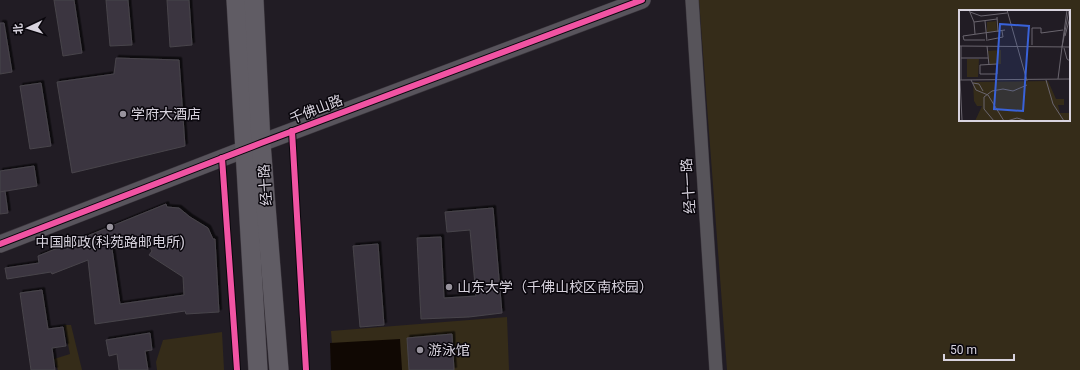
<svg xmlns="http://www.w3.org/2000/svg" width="1080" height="370" viewBox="0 0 1080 370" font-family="Roboto,'Noto Sans SC',sans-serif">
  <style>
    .green { fill: #352c19; fill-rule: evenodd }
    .water { fill: #100803 }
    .building { fill: #3b363f; stroke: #48444b; fill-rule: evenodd; filter: url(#shadow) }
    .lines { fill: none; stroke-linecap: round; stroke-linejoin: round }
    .minor-casing { stroke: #3b363d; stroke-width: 14 }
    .major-casing { stroke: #3b363d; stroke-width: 18 }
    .highway-casing { stroke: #3b363d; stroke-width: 20 }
    .minor { stroke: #57545a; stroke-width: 13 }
    .major { stroke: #58545c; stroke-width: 17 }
    .highway { stroke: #605c64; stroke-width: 19 }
    .cycleway-casing { stroke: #09060c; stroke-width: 8 }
    .cycleway { stroke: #f153a3; stroke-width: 6 }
    .poi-dot { fill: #98939d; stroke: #09060c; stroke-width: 1.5 }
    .labels { text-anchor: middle; stroke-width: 3; stroke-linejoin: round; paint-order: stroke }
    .street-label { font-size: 14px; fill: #d8d3de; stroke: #09060c }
    .poi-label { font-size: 14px; fill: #d8d3de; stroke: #09060c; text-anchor: start }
    .inset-road { fill: none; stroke: #6a656e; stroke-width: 1 }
    .view { fill: #3962d9; fill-opacity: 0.15; stroke: #3962d9; stroke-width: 2 }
    .inset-edge { fill: none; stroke: #d8d3de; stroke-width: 2 }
  </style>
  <defs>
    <filter id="shadow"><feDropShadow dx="2.5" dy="-2.5" stdDeviation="0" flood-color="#0009"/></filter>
  </defs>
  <rect width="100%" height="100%" fill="#211c24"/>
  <g class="green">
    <path d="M699,0h381v370h-353zM960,11h109v109h-109z"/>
    <path d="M507,317l2,53h-175l-3,-39z"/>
    <path d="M64,325h7l11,45h-24l-4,-11 16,-5z"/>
    <path d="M222,332l2,38h-67l-1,-8 7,-22z"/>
  </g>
  <path class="water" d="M400,339l2,31h-71l-1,-27z"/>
  <g class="building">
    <path d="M54,0h20l8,53 -19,3z"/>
    <path d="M106,0h22l4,45 -22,1z"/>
    <path d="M167,0h22l3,45 -22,2z"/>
    <path d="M0,23h4l8,49 -12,2z"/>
    <path d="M116,58l63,2 6,86 -113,27 -15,-91 57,-8z"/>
    <path d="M41,83l10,63 -21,3 -10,-63z"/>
    <path d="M34,166l3,20 -37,6v-21z"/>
    <path d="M5,191l3,22 -8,1v-22z"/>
    <path d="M166,204l1,3 12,1 11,9 18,11 5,11h2l4,73 -33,2 -1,-3 -90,13 -7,-64 -36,14 -1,-2 -44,7 -2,-11 34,-5 -1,-7zM145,236l7,15 -3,4 34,22 1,18 -64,9 -8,-55z"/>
    <path d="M493,208l9,105 -33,4 -48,2 -4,-81 24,-1 3,61 32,-2 -6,-66 -23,2 -2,-20z"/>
    <path d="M378,244l6,81 -24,2 -7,-81z"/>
    <path d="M42,290l6,39 15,-2 3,19 -14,2 3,22h-24l-11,-77z"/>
    <path d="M150,333l2,17 -7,1 3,19h-29l-2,-16 -8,2 -3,-16z"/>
    <path d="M452,334l2,36h-45l-2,-32z"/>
  </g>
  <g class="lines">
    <defs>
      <path id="minor" d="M692,0l24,370"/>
      <path id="major" d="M0,244l261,-101 381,-143"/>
      <g id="highway">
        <path d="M236,0l22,370"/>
        <path d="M254,0l7,143 18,227"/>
      </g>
    </defs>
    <use href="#minor" class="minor-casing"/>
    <use href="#major" class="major-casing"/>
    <use href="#highway" class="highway-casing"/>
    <use href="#minor" class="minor"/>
    <use href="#major" class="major"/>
    <use href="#highway" class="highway"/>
    <defs>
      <g id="cycleway">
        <path d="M292,131l14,239"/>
        <path d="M222,158l15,212"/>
        <path d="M0,244l261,-101 381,-143"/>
      </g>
    </defs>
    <use href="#cycleway" class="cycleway-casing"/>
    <use href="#cycleway" class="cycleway"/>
  </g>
  <g class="poi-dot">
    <circle cx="123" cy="114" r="4"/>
    <circle cx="110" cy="227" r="4"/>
    <circle cx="449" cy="287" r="4"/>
    <circle cx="420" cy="350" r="4"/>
  </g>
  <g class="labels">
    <g class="street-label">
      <text transform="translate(316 109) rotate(-21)" y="5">千佛山路</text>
      <text transform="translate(265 185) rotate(-94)" y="5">经十路</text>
      <text transform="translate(688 186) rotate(-94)" y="5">经十一路</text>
    </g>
    <g class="poi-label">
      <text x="131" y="119">学府大酒店</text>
      <text x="110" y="247" text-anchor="middle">中国邮政(科苑路邮电所)</text>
      <text x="457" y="292">山东大学（千佛山校区南校园）</text>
      <text x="428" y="355">游泳馆</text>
    </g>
  </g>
  <g transform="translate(959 10)">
    <rect width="111" height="111" fill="#211c24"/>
    <path d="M37,11l1,10 -10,1v-10zM42,40v14h-11l-2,-13zM8,49h12l-1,18h-11zM89,71l8,18h8v6h-6l2,8h10v8h-95l7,-15h-5l-3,-5 -1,-19z" fill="#352c19"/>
    <path class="inset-road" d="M10,0l5,12 1,12M48,0l20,71M108,0l-5,37 7,-37M11,2l11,4 26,-3M38,7l1,15M26,11l2,20M15,12l23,-3M106,26l5,-19M26,30h-21l-1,-4 42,-6M29,30l15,-3 -1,-6M73,35v-17h9v5l22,-3M0,36l111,1M2,36v34M28,36l2,19M105,38l3,11 3,2M2,48h27M38,54v10h-17v-9zM99,69l4,-32M12,70l5,10 12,5 16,26M87,70l7,24 11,17M14,73l6,1 4,7M3,110l-2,-40 110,-1M35,111l-10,-12v-12l8,-6 11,-2 10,2 14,-6M48,111l10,-3 10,3"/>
    <path class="view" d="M41,14l29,2 -6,85 -29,-2z"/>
    <rect width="111" height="111" class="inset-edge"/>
  </g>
  <g transform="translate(28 28) rotate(266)" stroke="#09060c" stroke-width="3" paint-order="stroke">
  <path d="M0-3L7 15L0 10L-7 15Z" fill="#d8d3de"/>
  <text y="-6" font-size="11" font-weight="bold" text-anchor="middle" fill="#d8d3de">北</text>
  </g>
  <path d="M944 354v6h70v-6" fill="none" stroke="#d8d3de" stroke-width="2"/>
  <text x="950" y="354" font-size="12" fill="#d8d3de" stroke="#09060c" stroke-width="3" paint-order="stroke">50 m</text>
</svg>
